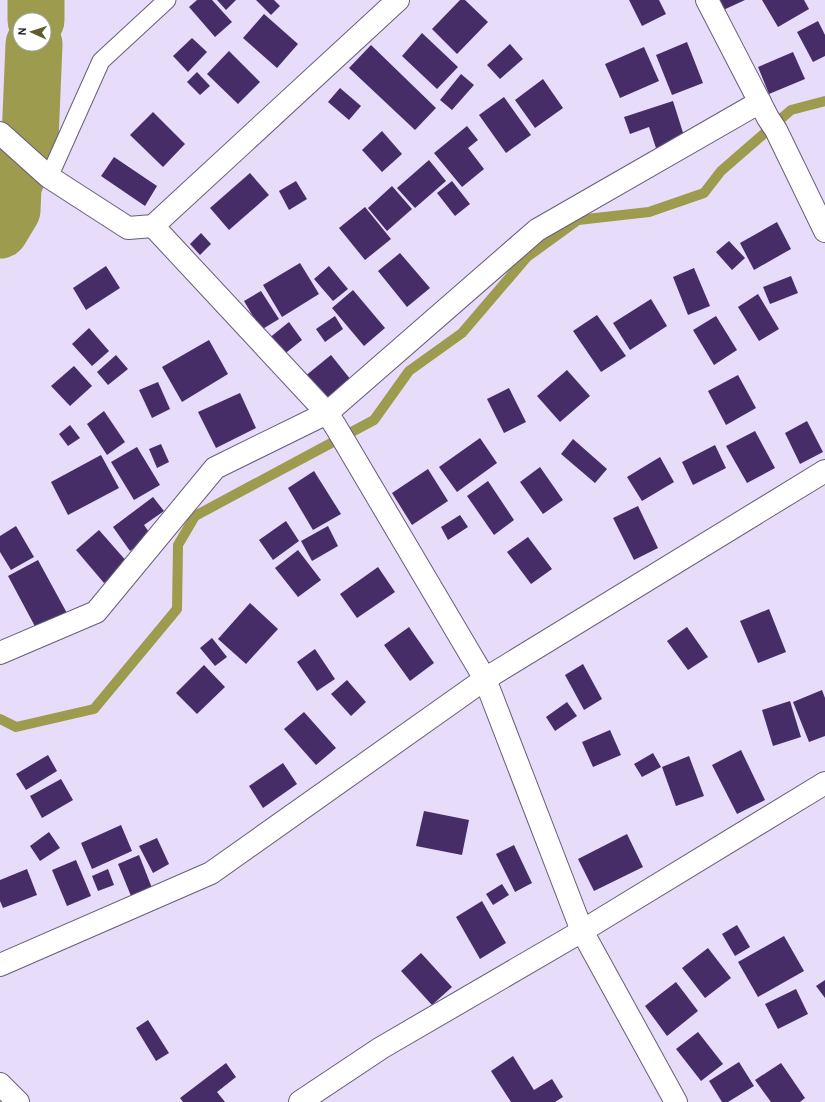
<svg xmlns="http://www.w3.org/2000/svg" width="825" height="1102" viewBox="0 0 825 1102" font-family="Cabin,sans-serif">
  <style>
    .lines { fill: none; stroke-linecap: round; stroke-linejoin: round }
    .stream { stroke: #9c9b4e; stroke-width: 10 }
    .river { stroke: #9c9b4e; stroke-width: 57 }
    .building { fill: #472d67 }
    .service-casing { stroke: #675e77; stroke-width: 19 }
    .minor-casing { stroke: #675e77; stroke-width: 24 }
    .service { stroke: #fff; stroke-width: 17 }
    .minor { stroke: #fff; stroke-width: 22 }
  </style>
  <rect width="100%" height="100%" fill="#e7dcf9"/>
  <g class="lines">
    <path class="stream" d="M0,719l16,8 78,-18 83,-100 1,-64 17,-29 179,-96 35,-49 53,-38 65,-76 51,-37 71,-8 55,-19 17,-22 70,-61 34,-9"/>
    <g class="river">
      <path d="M36,20v-20"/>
      <path d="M0,230l12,-20 1,-23 17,-47 4,-96"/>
    </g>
  </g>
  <g class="building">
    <path d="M197,0h15l20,22 -17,15 -26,-30z"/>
    <path d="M217,0h19l-10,10z"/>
    <path d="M256,0h18l6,6 -9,9z"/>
    <path d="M460,0h5l23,22 -31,32 -25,-25z"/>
    <path d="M629,0h30l7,14 -24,12z"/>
    <path d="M713,0h32l-26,12z"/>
    <path d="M762,0h42l5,9 -31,18z"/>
    <path d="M264,14l34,30 -21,24 -34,-30z"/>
    <path d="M818,21l7,14v21l-12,6 -16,-30z"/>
    <path d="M422,33l36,34 -21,22 -35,-33z"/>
    <path d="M192,38l15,14 -19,20 -15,-16z"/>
    <path d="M687,42l16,41 -31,12 -16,-40z"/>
    <path d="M510,44l13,15 -23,20 -13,-14z"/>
    <path d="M371,45l65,63 -21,22 -66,-62z"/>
    <path d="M644,47l15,34 -39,17 -15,-34z"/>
    <path d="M229,51l31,31 -22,22 -31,-30z"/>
    <path d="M793,52l12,27 -36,15 -11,-27z"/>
    <path d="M197,72l13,14 -10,9 -13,-13z"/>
    <path d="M461,74l13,11 -22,25 -12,-10z"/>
    <path d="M543,79l20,29 -28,20 -20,-28z"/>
    <path d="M340,88l21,18 -12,14 -21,-18z"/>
    <path d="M504,97l27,38 -25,18 -27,-38z"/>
    <path d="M673,101l12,38 -29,9 -7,-21 -19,7 -6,-17z"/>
    <path d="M153,112l32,32 -22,23 -33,-32z"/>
    <path d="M467,126l11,14 -10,8 16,21 -22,18 -28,-34z"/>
    <path d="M382,131l20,23 -20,18 -20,-22z"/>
    <path d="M114,157l43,29 -12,20 -44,-30z"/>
    <path d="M429,160l17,21 -31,27 -18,-20z"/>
    <path d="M250,173l19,22 -40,35 -19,-22z"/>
    <path d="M296,181l11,18 -18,11 -10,-19z"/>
    <path d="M452,181l18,23 -15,12 -18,-23z"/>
    <path d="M392,186l20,23 -25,22 -19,-23z"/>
    <path d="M365,207l26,32 -26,21 -26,-32z"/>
    <path d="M777,222l14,27 -37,21 -14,-27z"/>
    <path d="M201,233l10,11 -11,11 -10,-11z"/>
    <path d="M729,241l16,17 -13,12 -16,-18z"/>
    <path d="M400,253l30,35 -23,19 -29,-36z"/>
    <path d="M300,263l19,31 -37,23 -19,-32z"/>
    <path d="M106,266l14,22 -34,22 -13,-22z"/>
    <path d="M329,266l19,23 -15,12 -19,-22z"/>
    <path d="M694,268l16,38 -22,9 -15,-38z"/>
    <path d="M791,276l7,17 -28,11 -7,-17z"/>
    <path d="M353,290l32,38 -21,18 -32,-38z"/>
    <path d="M261,291l18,28 -18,11 -17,-29z"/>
    <path d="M758,294l21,35 -20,12 -21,-34z"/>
    <path d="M651,299l16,27 -37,24 -17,-27z"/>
    <path d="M597,315l29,41 -25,16 -28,-41z"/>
    <path d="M335,316l8,13 -18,13 -9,-13z"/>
    <path d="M716,316l21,34 -23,15 -21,-35z"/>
    <path d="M289,322l13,18 -20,16 -14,-17z"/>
    <path d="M89,328l20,23 -17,15 -20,-22z"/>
    <path d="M209,340l19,34 -46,28 -20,-35z"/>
    <path d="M116,355l12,14 -20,16 -11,-13z"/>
    <path d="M331,355l20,25 -27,22 -20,-25z"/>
    <path d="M74,366l18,20 -22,20 -19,-20z"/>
    <path d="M567,370l23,26 -30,26 -23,-26z"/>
    <path d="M738,375l18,33 -30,17 -18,-34z"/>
    <path d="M158,382l12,27 -18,9 -13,-28z"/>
    <path d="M509,388l17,34 -22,11 -17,-34z"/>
    <path d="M240,393l16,35 -40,20 -18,-36z"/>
    <path d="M104,411l21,31 -18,13 -20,-31z"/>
    <path d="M807,421l16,31 -23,12 -15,-31z"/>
    <path d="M70,425l10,13 -12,8 -9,-12z"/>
    <path d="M755,431l20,37 -28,15 -21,-37z"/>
    <path d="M480,438l17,25 -40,29 -18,-25z"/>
    <path d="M573,439l34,30 -12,14 -34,-29z"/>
    <path d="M161,444l8,18 -12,6 -8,-19z"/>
    <path d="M715,445l11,23 -33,17 -11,-23z"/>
    <path d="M137,447l23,38 -26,15 -23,-38z"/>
    <path d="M101,455l18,33 -51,27 -17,-33z"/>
    <path d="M660,457l14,25 -32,19 -15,-24z"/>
    <path d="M540,467l23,33 -20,14 -23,-32z"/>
    <path d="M428,469l20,32 -36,24 -20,-32z"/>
    <path d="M314,471l27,43 -28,16 -25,-42z"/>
    <path d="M488,481l26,39 -20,15 -27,-39z"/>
    <path d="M153,497l11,14 -20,14 7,10 -21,16 -17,-24z"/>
    <path d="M638,506l20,42 -24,12 -21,-42z"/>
    <path d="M460,515l8,12 -20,13 -7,-13z"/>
    <path d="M286,521l13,20 -26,19 -14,-20z"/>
    <path d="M16,526l18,31 -23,13 -11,-18v-16z"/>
    <path d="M328,526l10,20 -26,15 -11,-20z"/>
    <path d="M99,530l29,33 -24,20 -28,-33z"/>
    <path d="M528,537l24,32 -21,15 -24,-32z"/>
    <path d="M298,550l23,30 -23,17 -23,-29z"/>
    <path d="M38,560l30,55 -30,17 -30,-56z"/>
    <path d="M378,567l17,25 -38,26 -17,-24z"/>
    <path d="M250,603l28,26 -32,35 -28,-25z"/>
    <path d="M769,609l17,43 -28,11 -18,-42z"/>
    <path d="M409,627l25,36 -24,18 -26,-36z"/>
    <path d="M687,627l21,30 -20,13 -21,-29z"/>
    <path d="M212,638l15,19 -12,9 -15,-18z"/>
    <path d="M315,649l20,30 -18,12 -20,-29z"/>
    <path d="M583,664l19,35 -18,11 -19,-35z"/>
    <path d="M204,665l21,22 -28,27 -21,-21z"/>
    <path d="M347,680l19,22 -15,14 -20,-22z"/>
    <path d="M822,690l3,8v38l-16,6 -16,-40z"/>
    <path d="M790,701l11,36 -28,9 -11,-36z"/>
    <path d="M567,702l10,14 -22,15 -9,-14z"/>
    <path d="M304,712l32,36 -20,17 -32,-36z"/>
    <path d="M610,730l11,25 -28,12 -11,-25z"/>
    <path d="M741,750l24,50 -28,14 -25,-49z"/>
    <path d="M653,753l8,14 -19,10 -8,-13z"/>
    <path d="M48,755l9,16 -31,19 -10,-16z"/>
    <path d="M689,756l15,40 -28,10 -14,-39z"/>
    <path d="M283,763l14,21 -34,24 -14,-22z"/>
    <path d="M61,779l12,21 -31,18 -12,-22z"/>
    <path d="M424,811l45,9 -7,35 -46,-9z"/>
    <path d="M121,825l11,26 -40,18 -11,-26z"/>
    <path d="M49,832l11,16 -20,13 -10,-15z"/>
    <path d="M627,834l16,33 -49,24 -16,-32z"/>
    <path d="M157,838l12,26 -16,9 -14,-27z"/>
    <path d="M514,845l18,38 -17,9 -19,-38z"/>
    <path d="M139,855l13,33 -21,8 -13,-32z"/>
    <path d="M76,860l15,36 -24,10 -15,-36z"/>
    <path d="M27,869l10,26 -34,13 -3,-7v-21z"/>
    <path d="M108,869l6,16 -16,6 -6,-15z"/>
    <path d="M502,884l7,11 -16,10 -7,-11z"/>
    <path d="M482,901l24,42 -26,16 -24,-42z"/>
    <path d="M737,925l13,22 -15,9 -13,-22z"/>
    <path d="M784,936l20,35 -46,26 -20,-35z"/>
    <path d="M708,948l23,30 -26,20 -23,-30z"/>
    <path d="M421,953l31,34 -20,18 -31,-34z"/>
    <path d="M825,980v18l-9,-12z"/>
    <path d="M676,982l22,29 -31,25 -22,-30z"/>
    <path d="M796,989l12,25 -30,15 -13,-25z"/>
    <path d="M148,1020l21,33 -13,8 -20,-33z"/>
    <path d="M698,1032l25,32 -22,17 -25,-32z"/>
    <path d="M513,1056l21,34 18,-11 11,18 -8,5h-44l-20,-31z"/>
    <path d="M739,1062l15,24 -26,16h-6l-13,-21z"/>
    <path d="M226,1063l10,14 -19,15 8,10h-42l-3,-4z"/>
    <path d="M781,1063l24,35 -5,4h-29l-16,-22z"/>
  </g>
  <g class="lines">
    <defs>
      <path id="service" d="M49,177l52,-116 66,-61"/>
      <g id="minor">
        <path d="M707,0l61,118 8,12 49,101"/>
        <path d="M0,133l49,44 79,51 25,-2 245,-226"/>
        <path d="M153,226l174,187 9,14 149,252 97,252 94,171"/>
        <path d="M0,653l96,-41 119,-144 112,-55 210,-183 223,-128"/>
        <path d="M0,965l211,-92 274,-194 340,-208"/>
        <path d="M0,1084l18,18"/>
        <path d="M300,1102l81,-54 201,-117 243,-148"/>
      </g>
    </defs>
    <use href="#service" class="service-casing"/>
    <use href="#minor" class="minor-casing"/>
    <use href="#service" class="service"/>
    <use href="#minor" class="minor"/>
  </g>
  <g transform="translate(32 32) rotate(273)"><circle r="19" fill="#ffffff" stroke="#a7a5a9"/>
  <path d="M0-3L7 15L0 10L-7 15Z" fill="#5e5e2b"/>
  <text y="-6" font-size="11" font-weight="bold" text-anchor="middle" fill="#221e28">N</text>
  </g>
</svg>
